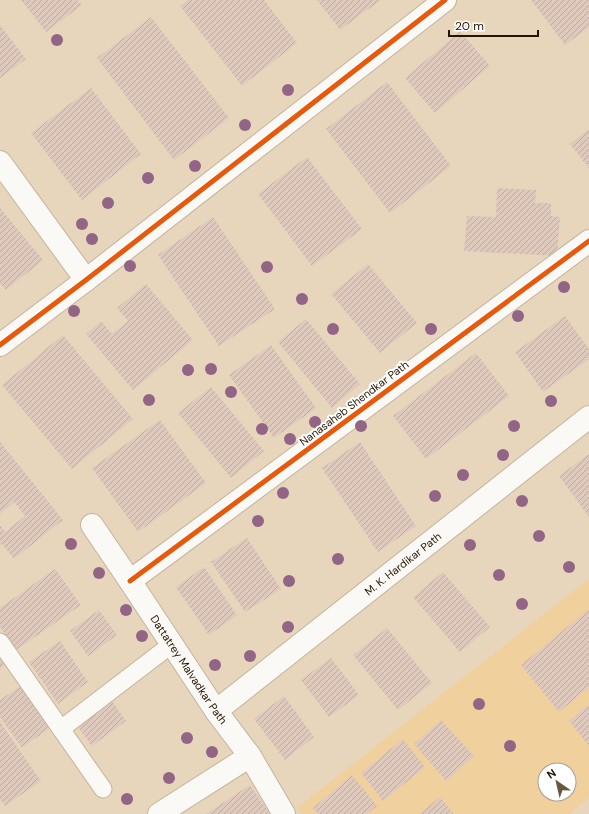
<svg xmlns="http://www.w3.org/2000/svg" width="589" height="814" viewBox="0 0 589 814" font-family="'DM Sans',sans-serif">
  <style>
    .built { fill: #f0d09d; fill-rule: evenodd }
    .building { fill: url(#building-hatch) }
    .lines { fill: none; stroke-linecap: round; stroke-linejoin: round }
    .lane-casing { stroke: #c3b49c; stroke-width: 19 }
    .street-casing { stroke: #c3b49c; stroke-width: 24 }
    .lane { stroke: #fbf9f5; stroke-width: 17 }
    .street { stroke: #fbf9f5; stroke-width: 22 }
    .cycleway-casing { stroke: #fff; stroke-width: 8 }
    .cycleway { stroke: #e8590c; stroke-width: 5 }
    .tree { fill: #926586 }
    .labels { text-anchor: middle; stroke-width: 4; stroke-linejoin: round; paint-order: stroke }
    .street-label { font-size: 11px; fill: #231400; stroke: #fff }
  </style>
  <defs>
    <pattern id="building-hatch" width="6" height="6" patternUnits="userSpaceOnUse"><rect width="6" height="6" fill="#dfc9bd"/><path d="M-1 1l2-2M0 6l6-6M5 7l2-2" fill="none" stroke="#bfaca1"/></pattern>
  </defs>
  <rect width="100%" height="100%" fill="#e7d6bb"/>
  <path class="built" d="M589,579v219l-20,16h-267l-4,-7zM545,770h24v24h-24z"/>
  <g class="building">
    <path d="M21,0h56l5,5 -36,27z"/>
    <path d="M188,0h76l33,43 -55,43 -62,-80z"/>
    <path d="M317,0h64l-41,30z"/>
    <path d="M531,0h58v27l-24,18z"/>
    <path d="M151,17l78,101 -55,42 -77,-102z"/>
    <path d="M0,25l26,34 -26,19z"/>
    <path d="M460,31l30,35 -55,47 -30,-35z"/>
    <path d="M387,82l64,84 -61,47 -64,-84z"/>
    <path d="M91,88l50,66 -59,46 -51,-67z"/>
    <path d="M589,129v39l-19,-24z"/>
    <path d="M307,157l55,72 -50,37 -54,-72z"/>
    <path d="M497,188l39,2 -1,13h16v13l9,1 -3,39 -93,-5 3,-35 29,1z"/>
    <path d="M0,208l43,52 -37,30 -6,-7z"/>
    <path d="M213,217l62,92 -56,37 -61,-91z"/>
    <path d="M368,264l49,59 -37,30 -49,-59z"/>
    <path d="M146,284l47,56 -60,50 -47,-56 15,-13 11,13 16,-13 -11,-13z"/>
    <path d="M565,316l24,33v10l-46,33 -28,-40z"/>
    <path d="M306,319l54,65 -28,24 -54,-66z"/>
    <path d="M63,335l70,84 -61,50 -70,-84z"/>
    <path d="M271,345l45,63 -42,30 -45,-63z"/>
    <path d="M476,353l33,43 -83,63 -33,-43z"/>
    <path d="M211,387l53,64 -33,27 -53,-65z"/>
    <path d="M160,420l46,63 -68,49 -46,-64z"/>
    <path d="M0,442l63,78 -49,39 -12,-15 -2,1v-20l5,7 20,-16 -11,-14 -14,12z"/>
    <path d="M360,442l56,84 -38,26 -56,-84z"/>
    <path d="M589,454v63l-30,-41z"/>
    <path d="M247,538l34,51 -36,23 -34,-50z"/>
    <path d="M204,567l33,48 -28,20 -33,-48z"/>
    <path d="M55,569l26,36 -65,45 -16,-23v-19z"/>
    <path d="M443,572l47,55 -30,25 -47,-55z"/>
    <path d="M589,609v78l-30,25 -38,-47z"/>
    <path d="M99,610l18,25 -29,21 -18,-25z"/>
    <path d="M387,628l45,55 -34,27 -45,-55z"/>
    <path d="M60,641l28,41 -30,22 -29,-42z"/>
    <path d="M331,658l28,37 -30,22 -28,-37z"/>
    <path d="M0,659l5,6 -5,4z"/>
    <path d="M26,682l29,42 -33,24 -22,-31v-17z"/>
    <path d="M284,696l30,41 -29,23 -31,-41z"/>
    <path d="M112,701l14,20 -34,25 -15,-20z"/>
    <path d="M589,704v42l-20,-25z"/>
    <path d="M441,720l33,36 -28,25 -32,-37z"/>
    <path d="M0,722l41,59 -36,25 -5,-7z"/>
    <path d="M403,739l22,28 -42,34 -22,-28z"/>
    <path d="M352,775l25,31 -10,8h-49l-5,-6z"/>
    <path d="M250,785l20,29h-64z"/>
    <path d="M440,797l14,17h-35z"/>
  </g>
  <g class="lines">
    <defs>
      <g id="lane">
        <path d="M0,642l103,147"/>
        <path d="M61,729l111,-85"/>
      </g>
      <g id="street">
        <path d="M0,162l86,118"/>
        <path d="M0,345l86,-65 359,-280"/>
        <path id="s1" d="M92,525l38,56 86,130 34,45 34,58"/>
        <path d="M130,581l459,-340"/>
        <path id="s2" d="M216,711l373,-294"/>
        <path d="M159,814l91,-58"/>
      </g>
    </defs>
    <use href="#lane" class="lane-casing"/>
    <use href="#street" class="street-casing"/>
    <use href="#lane" class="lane"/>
    <use href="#street" class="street"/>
    <defs>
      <g id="cycleway">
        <path d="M0,345l86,-65 359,-280"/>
        <path d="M130,581l459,-340"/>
      </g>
    </defs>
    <use href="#cycleway" class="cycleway-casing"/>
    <use href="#cycleway" class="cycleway"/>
  </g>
  <g class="tree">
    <circle cx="57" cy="40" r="6"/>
    <circle cx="288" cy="90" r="6"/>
    <circle cx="245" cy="125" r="6"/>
    <circle cx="195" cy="166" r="6"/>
    <circle cx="148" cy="178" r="6"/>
    <circle cx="108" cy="203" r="6"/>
    <circle cx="82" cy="224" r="6"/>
    <circle cx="92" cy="239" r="6"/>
    <circle cx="130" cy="266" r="6"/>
    <circle cx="267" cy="267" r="6"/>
    <circle cx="564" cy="287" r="6"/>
    <circle cx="302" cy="299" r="6"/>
    <circle cx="74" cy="311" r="6"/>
    <circle cx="518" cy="316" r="6"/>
    <circle cx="333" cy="329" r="6"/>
    <circle cx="431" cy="329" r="6"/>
    <circle cx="211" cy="369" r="6"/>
    <circle cx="188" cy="370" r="6"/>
    <circle cx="231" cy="392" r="6"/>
    <circle cx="149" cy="400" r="6"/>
    <circle cx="551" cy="401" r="6"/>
    <circle cx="315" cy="422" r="6"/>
    <circle cx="361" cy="426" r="6"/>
    <circle cx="514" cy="426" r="6"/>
    <circle cx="262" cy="429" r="6"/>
    <circle cx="290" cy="439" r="6"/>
    <circle cx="503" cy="455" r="6"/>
    <circle cx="463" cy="475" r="6"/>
    <circle cx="283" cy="493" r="6"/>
    <circle cx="435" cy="496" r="6"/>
    <circle cx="522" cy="501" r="6"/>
    <circle cx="258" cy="521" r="6"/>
    <circle cx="539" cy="536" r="6"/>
    <circle cx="71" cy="544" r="6"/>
    <circle cx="470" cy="545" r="6"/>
    <circle cx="338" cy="559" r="6"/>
    <circle cx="569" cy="567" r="6"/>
    <circle cx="99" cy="573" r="6"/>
    <circle cx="499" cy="575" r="6"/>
    <circle cx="289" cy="581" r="6"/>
    <circle cx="522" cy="604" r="6"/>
    <circle cx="126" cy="610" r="6"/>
    <circle cx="288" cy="627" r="6"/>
    <circle cx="142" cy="636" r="6"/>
    <circle cx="250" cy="656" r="6"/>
    <circle cx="215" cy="665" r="6"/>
    <circle cx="479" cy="704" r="6"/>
    <circle cx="187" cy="738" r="6"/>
    <circle cx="510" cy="746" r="6"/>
    <circle cx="212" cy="752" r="6"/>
    <circle cx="169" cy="778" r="6"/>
    <circle cx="127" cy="799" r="6"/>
  </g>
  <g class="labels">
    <g class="street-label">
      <text transform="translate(354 403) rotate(-37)" y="4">Nanasaheb Shendkar Path</text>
      <text dy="4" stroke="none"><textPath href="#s2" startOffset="238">M. K. Hardikar Path</textPath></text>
      <text dy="4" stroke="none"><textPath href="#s1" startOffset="174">Dattatrey Malvadkar Path</textPath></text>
    </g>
  </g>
  <g transform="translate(557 782) rotate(326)"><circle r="19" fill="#ffffff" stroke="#a7a199"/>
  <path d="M0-3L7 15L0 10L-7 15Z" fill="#685841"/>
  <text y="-6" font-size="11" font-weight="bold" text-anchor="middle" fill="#231400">N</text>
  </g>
  <path d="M449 30v6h89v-6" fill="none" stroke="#231400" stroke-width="2"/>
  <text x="455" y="30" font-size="12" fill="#231400" stroke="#ffffff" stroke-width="3" paint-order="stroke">20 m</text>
</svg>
